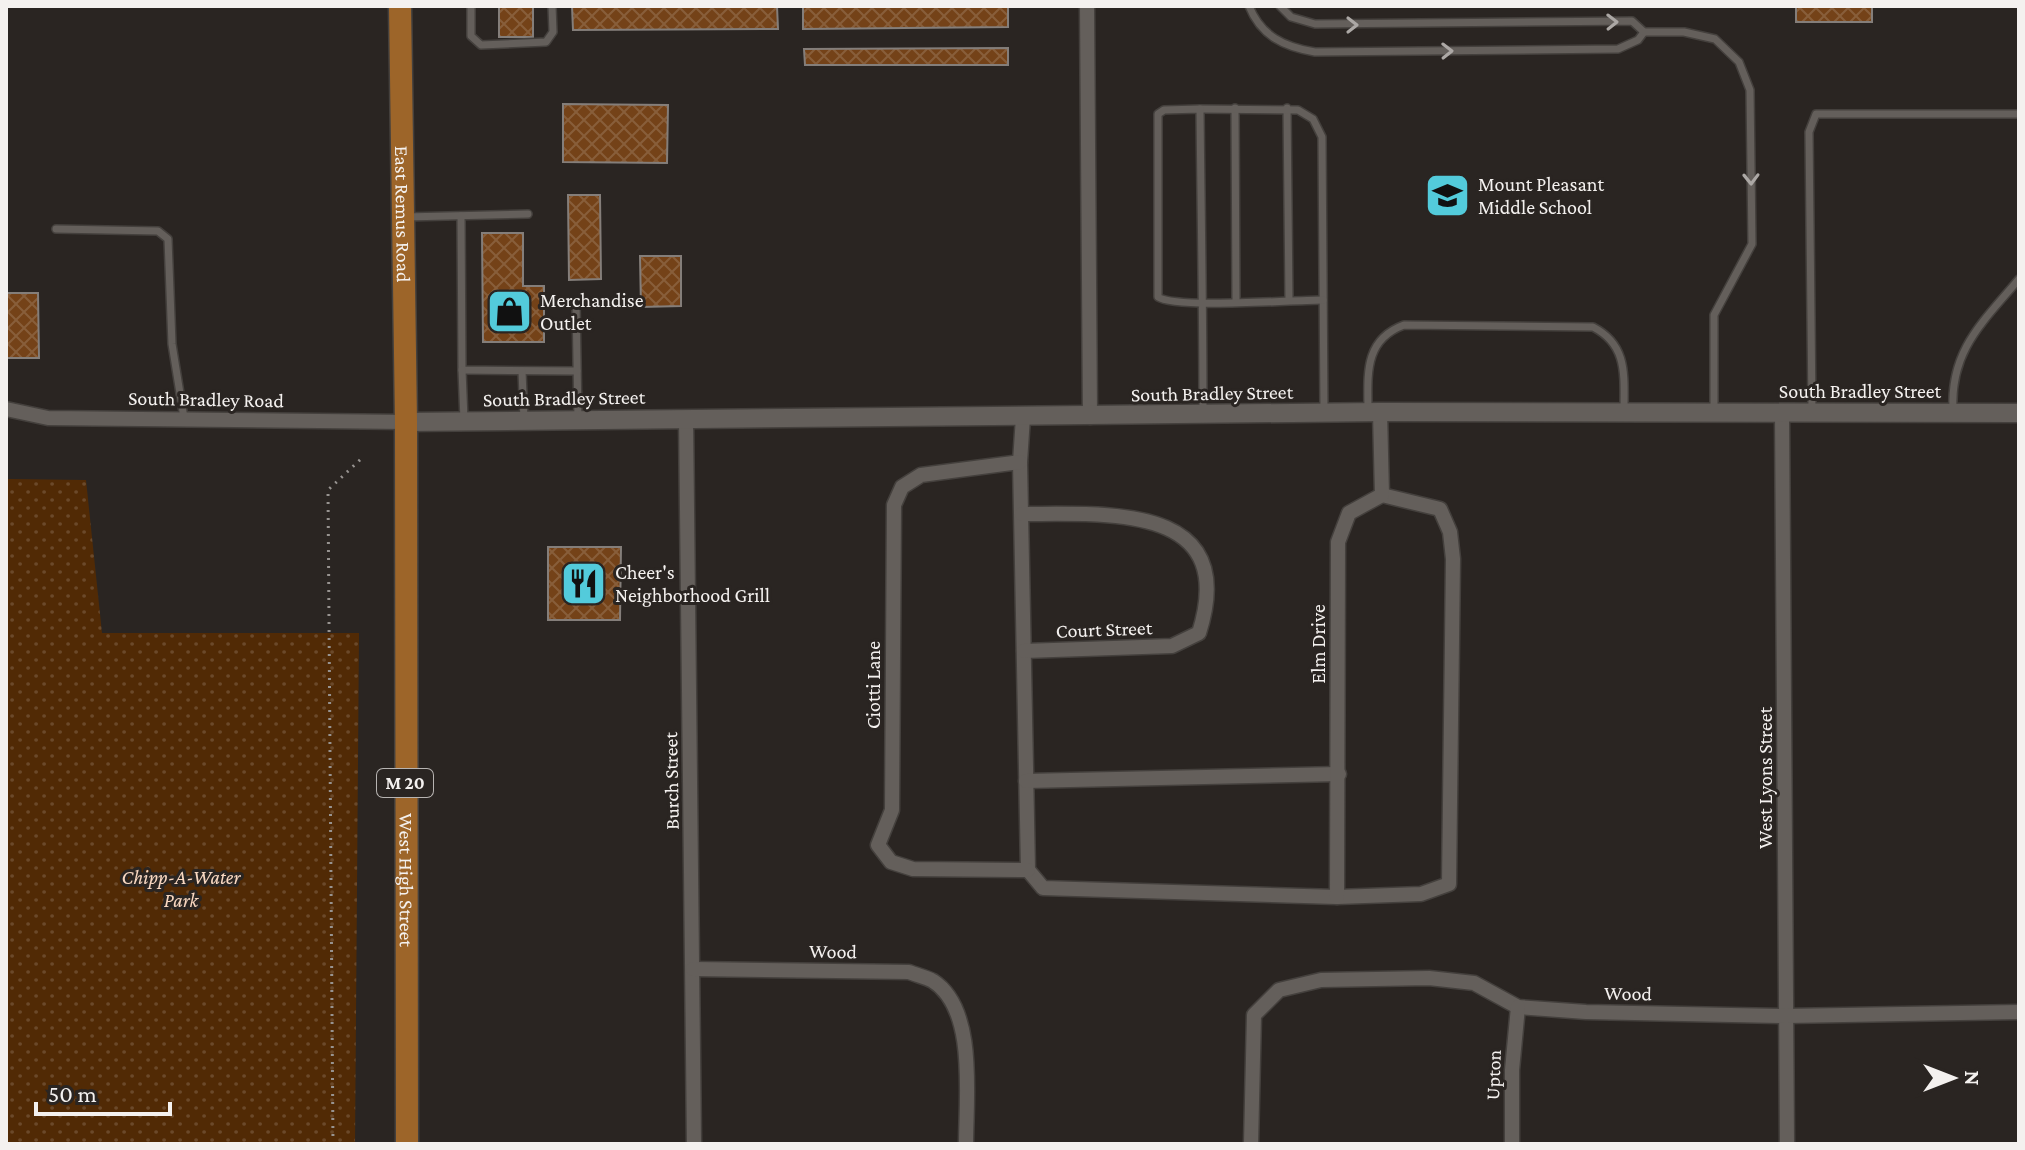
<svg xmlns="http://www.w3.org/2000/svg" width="2025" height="1150" viewBox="0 0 2025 1150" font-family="'Crimson Pro',serif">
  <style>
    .park { fill: url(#park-dots) }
    .building { fill: url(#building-cross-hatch); stroke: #847e7a; stroke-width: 2 }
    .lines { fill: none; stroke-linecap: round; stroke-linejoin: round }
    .service-casing { stroke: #44403d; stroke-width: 10 }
    .minor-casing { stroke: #44403d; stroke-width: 17 }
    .tertiary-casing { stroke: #44403d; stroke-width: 21 }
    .primary-casing { stroke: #44403d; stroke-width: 25 }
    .path { stroke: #979390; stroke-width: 3; stroke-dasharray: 2 6; stroke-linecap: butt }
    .service { stroke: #645f5b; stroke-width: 7 }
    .minor { stroke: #645f5b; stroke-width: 14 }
    .tertiary { stroke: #645f5b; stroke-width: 18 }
    .primary { stroke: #9d6529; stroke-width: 22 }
    .oneway { stroke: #aca8a5 }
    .labels { text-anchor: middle; stroke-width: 6; stroke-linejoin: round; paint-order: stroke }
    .shield { fill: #2a2522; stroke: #b7b4b2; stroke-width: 2 }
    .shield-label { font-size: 18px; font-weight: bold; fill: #f4f1ef }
    .poi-label { font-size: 20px; fill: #f4f1ef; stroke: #2a2522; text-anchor: start }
    .street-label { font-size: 20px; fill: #f4f1ef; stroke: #2a2522 }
    .park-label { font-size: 20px; font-style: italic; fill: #f9d8c1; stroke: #2a2522 }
  </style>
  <defs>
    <pattern id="park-dots" width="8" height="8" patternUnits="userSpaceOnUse" patternTransform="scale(2)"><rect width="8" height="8" fill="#512a05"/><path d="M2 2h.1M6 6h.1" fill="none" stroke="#6b492a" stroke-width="1.8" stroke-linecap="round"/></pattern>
    <pattern id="building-cross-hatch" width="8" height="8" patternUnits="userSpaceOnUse" patternTransform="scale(2)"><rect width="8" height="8" fill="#744218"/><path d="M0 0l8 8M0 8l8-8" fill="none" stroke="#885e3a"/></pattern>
  </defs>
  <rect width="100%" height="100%" fill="#2a2522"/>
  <path class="park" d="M6,479l80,1 16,153h257l-4,511h-349z"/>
  <g class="building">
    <rect x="499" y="6" width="34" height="31"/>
    <path d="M572,6h205l1,23 -205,1z"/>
    <path d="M803,6h205v21l-205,2z"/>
    <rect x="1796" y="6" width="76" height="16"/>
    <path d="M1008,48v17h-203l-1,-16z"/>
    <path d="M563,104l105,1 -1,58 -104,-1z"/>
    <path d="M568,195h32l1,84 -32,1z"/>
    <path d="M482,233h41v53h21v56h-61z"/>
    <path d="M640,256h41v50l-40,1z"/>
    <path d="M6,293h32l1,65h-33z"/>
    <path d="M548,547h73l-1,73h-72z"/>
  </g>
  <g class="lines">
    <defs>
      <g id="service">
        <path d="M471,6v30l10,9 65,-3 7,-10 -1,-26"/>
        <path d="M1249,6c12,30 35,41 66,46l303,-3 20,-9 6,-8"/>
        <path d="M1280,6l11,11 24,7 317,-3 12,11h40l31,7 24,23 11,28 2,154 -38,71v97"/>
        <path d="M1235,108l1,192"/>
        <path d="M1287,108l2,192"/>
        <path d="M1200,109l98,1 15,9 9,18 2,274"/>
        <path d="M461,216l1,154 115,1"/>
        <path d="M405,217l123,-3"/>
        <path d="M56,229l102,2 10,8 4,105 12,74"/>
        <path d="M576,302l2,118"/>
        <path d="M462,370l2,50"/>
        <path d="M522,371l2,49"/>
        <path d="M1812,410l-3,-278 7,-18h203"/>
        <path d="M1953,410c-3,-60 30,-88 66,-131"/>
        <path d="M1368,412c0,-36 -5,-72 36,-87l189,2c35,18 31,48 31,84"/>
        <path d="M1203,413c0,-101 -2,-203 -3,-304l-36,1 -6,4v183c17,12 136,3 165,3"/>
      </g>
      <g id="minor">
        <path d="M1087,6l3,411"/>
        <path d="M6,409l42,9 358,4"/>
        <path d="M1782,413l5,731"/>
        <path d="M1023,417l-3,45 8,408 15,18 294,9 84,-3 28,-10 4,-325 -3,-27 -10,-23 -58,-14"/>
        <path d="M686,418l8,726"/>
        <path d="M1020,462l-99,13 -19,12 -8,18 -2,305 -14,35 13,17 22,7 115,1"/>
        <path d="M1022,514c87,0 218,-11 177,119l-27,13 -148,5"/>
        <path d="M1026,781l313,-7"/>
        <path d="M1337,897l1,-355 11,-29 33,-18 -2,-83"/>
        <path d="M693,969l216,3c7,3 17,5 24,9 44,28 33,117 33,163"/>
        <path d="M1251,1144l3,-129 25,-25 42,-10 108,-2 45,5 44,24 68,5 200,4 233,-4"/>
        <path d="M1512,1144v-74l6,-63"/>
      </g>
      <path id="tertiary" d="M406,422l974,-10 639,1"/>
      <g id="primary">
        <path id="s1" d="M400,6l6,416 1,722"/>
      </g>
    </defs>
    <use href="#service" class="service-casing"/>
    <use href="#minor" class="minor-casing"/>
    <use href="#tertiary" class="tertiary-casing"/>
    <use href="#primary" class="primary-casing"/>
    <path class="path" d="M333,1144l-5,-654 34,-32"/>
    <use href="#service" class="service"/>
    <use href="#minor" class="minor"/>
    <use href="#tertiary" class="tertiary"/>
    <use href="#primary" class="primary"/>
  </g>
  <defs><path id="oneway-chevron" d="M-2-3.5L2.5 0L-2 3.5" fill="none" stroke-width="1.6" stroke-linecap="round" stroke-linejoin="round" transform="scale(2)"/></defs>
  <g class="oneway">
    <use href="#oneway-chevron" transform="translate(1612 22) rotate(-1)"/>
    <use href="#oneway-chevron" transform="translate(1352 25)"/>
    <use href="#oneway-chevron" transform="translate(1447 51) rotate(-1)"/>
    <use href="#oneway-chevron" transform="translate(1751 179) rotate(89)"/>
  </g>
  <defs>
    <symbol id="school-square" viewBox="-11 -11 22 22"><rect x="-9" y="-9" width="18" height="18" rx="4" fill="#53cbdb" stroke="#2a2522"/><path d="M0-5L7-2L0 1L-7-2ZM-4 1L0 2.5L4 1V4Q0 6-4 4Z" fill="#111"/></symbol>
    <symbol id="shop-square" viewBox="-11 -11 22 22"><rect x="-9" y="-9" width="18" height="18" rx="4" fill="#53cbdb" stroke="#2a2522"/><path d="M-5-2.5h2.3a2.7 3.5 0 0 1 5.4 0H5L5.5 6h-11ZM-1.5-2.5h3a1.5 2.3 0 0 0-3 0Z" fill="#111"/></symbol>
    <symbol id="restaurant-square" viewBox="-11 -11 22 22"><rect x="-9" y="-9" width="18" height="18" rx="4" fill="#53cbdb" stroke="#2a2522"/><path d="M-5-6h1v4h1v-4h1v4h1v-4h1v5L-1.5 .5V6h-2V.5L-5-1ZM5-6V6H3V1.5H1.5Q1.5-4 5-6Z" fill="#111"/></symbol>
  </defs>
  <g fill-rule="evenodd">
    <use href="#school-square" x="1422" y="170" width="51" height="51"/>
    <use href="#shop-square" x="484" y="286" width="51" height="51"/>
    <use href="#restaurant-square" x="558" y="558" width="51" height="51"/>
  </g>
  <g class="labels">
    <rect class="shield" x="377" y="769" width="56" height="28" rx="6"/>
    <g class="shield-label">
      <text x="405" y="789">M 20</text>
    </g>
    <g class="poi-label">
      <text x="1478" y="191">Mount Pleasant<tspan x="1478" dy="23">Middle School</tspan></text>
      <text x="540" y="307">Merchandise<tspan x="540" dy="23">Outlet</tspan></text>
      <text x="615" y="579">Cheer's<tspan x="615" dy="23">Neighborhood Grill</tspan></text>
    </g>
    <g class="street-label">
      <text dy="7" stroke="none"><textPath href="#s1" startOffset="208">East Remus Road</textPath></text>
      <text x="1860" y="398">South Bradley Street</text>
      <text transform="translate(1212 393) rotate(-1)" y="7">South Bradley Street</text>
      <text transform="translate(564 398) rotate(-1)" y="7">South Bradley Street</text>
      <text transform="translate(206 399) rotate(1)" y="7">South Bradley Road</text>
      <text transform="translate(1104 629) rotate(-2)" y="7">Court Street</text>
      <text transform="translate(1318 644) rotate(-90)" y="7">Elm Drive</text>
      <text transform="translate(873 685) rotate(-90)" y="7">Ciotti Lane</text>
      <text transform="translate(1765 778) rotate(-90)" y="7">West Lyons Street</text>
      <text transform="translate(671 781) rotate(-91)" y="7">Burch Street</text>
      <text dy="7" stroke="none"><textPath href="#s1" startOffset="874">West High Street</textPath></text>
      <text transform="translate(833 951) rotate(1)" y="7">Wood</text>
      <text transform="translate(1628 993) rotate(1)" y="7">Wood</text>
      <text transform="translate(1493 1075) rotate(-88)" y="7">Upton</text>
    </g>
    <g class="park-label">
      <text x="181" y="884">Chipp-A-Water<tspan x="181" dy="23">Park</tspan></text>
    </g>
  </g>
  <rect width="2025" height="1150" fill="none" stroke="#f4f1ef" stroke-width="16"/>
  <g transform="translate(1953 1078) rotate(90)" stroke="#2a2522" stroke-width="6" paint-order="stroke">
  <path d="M0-6L14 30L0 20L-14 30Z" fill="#f4f1ef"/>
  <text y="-12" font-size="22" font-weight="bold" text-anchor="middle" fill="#f4f1ef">N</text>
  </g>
  <path d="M36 1102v12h134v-12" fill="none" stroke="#f4f1ef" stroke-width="4"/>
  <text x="48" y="1102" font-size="24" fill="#f4f1ef" stroke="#2a2522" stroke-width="6" paint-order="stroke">50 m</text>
</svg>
